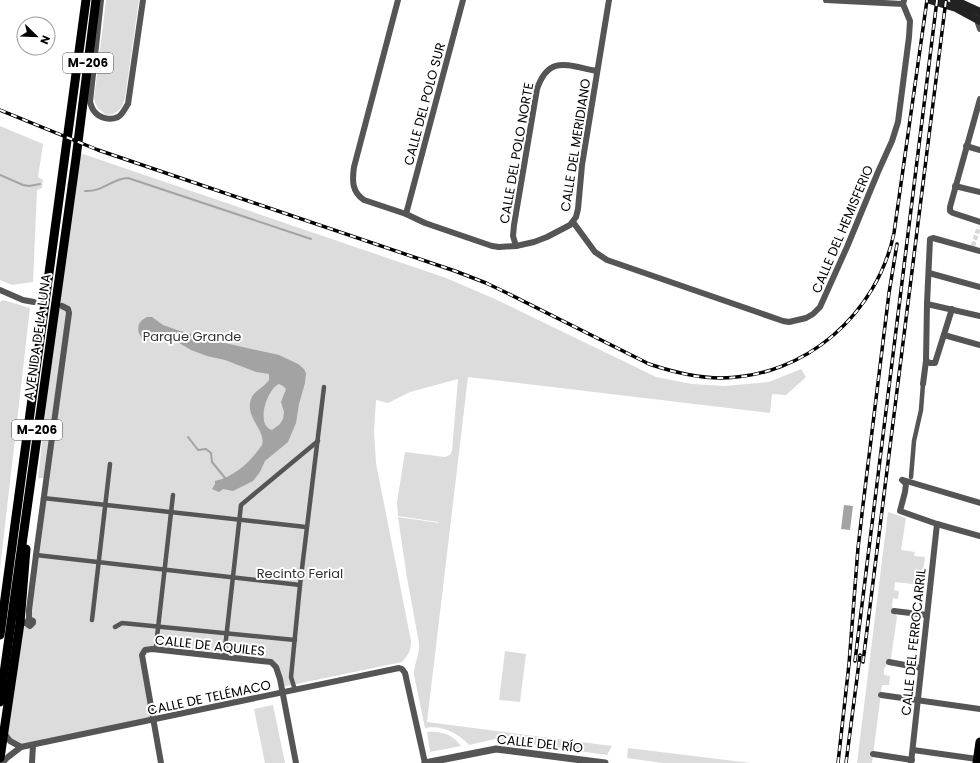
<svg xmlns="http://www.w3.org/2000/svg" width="980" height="763" viewBox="0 0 980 763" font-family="Poppins,sans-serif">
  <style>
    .green { fill: #dcdcdc }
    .water { fill: #a3a3a3; fill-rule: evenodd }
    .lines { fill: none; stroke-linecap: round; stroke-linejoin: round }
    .stream { stroke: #a3a3a3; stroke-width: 2 }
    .pedestrian-tunnel { stroke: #d9d9d9; stroke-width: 4.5; stroke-dasharray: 4.5 2; stroke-linecap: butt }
    .pedestrian { stroke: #555; stroke-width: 4.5 }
    .minor { stroke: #555; stroke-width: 6 }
    .tertiary { stroke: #555; stroke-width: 7 }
    .secondary { stroke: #222; stroke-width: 8 }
    .primary { stroke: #000; stroke-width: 9 }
    .rail-casing { stroke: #000; stroke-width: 3.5 }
    .rail { stroke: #fff; stroke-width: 2; stroke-dasharray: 6; stroke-linecap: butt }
    .labels { text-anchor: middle; stroke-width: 4; stroke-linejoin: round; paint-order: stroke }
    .shield { fill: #fff; stroke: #4c4c4c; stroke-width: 1 }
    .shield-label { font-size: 12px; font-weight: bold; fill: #000 }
    .street-label { font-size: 13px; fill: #000; stroke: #fff }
    .park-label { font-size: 13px; fill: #333; stroke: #fff }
  </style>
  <rect width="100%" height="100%" fill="#fff"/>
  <g class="green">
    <path d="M106,0h33l-14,98c-3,11 -7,16 -19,17l-9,-8 -3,-8z"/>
    <path d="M0,126l43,18 -5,33 5,3 -1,8 -5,2 -4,92 -21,3 -12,-5z"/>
    <path d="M80,153l366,125 49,21 161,78 36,7 33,2 44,-4 32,-13 5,8 -20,18 -14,-1 -2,19 -302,-36 -41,345 185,24 -5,9 -112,-16 -26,6c-11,-12 -28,-20 -44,-17l-11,-53c0,-11 6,-21 5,-32l-12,-65 -9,-61 41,6 -1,-1 -40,-6 -1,-14 8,-50 40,5 5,-2 2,-4 6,-72 -48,13 -22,11 -12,-3 -2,31 2,32 35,178c0,10 -3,14 -9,21l-120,25 -11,-25 -119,-13 -10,3 11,68 -130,27 -19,-14 16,-110h6l20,-145h-8l11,-100z"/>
    <path d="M3,300l27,8 -30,261v-267z"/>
    <path d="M888,512l18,6 -5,32 14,2 -1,4 11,1 -4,28 -26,-3 -1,8 5,1 -1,8 -5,-1 -1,8 5,11 -6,41 -7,11v6l6,1 -1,9h-7l-10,78h-15z"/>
    <path d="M505,651l21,3 -6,48 -21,-2z"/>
    <path d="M273,705l12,58h-20l-11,-54z"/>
    <path d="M427,732c14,-1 25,2 34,14l-31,6z"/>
    <path d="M628,748l123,15h-88l-36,-5z"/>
  </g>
  <g class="water">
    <path d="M147,317h5l11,8 14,5 48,13 54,12 19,9 6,5 2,4 -1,10 -6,21 -3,19 -8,19 -23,19 -5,11 -7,9 -20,10 -10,-2 -4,3 -7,-3 3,-5v-3c20,-4 36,-20 47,-36 5,-15 -21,-30 -9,-50 4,-5 12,-9 16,-15v-6l-13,-2 -31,-12 -18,-4 -16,-6 -17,-10 -9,-3 -13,3 -7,-1 -4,-2 -3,-6 1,-7 3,-4zM279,384l4,2 3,3 -5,13 3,10 -1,7 -3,5 -8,6c-17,-5 -5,-41 7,-46z"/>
    <path d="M844,505l9,1 -3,24 -9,-1z"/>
  </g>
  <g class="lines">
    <g class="stream">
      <path d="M0,175l23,10 6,1 11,-2"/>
      <path d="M85,191c18,1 28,-13 43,-13l183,61"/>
      <path d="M188,437l10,13 8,-1 5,4 1,9 13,16"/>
    </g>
    <path class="pedestrian-tunnel" d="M973,246l6,-19"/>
    <g class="pedestrian">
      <path d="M911,477l3,-36 7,-31 2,-26"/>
      <path d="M43,498l263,29"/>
      <path d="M36,555l264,30"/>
      <path d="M92,620l18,-156"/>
      <path d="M115,627l7,-4 173,17"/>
      <path d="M156,646l17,-151"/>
      <path d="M224,657l17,-152 77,-64"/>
      <path d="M295,690l-4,-13 9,-92 24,-198"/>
    </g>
    <g class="minor">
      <path d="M101,0l-11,102c1,3 2,7 4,9 5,7 16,10 24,6 5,-3 7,-9 10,-13l15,-104"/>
      <path d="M398,0l-44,167c-2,14 -2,25 10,33l42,14 19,9 67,23 7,1 17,-1 18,-4 13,-5 23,-12 6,-8 2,-8 4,-44 27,-165"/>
      <path d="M826,0l77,4"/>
      <path d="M980,18l-2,5 2,6"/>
      <path d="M980,99l-30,108v4l3,2 27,9"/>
      <path d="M966,146l14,4"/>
      <path d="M955,186l25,6"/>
      <path d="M406,214l57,-214"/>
      <path d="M573,222l22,30 12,8 176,61 6,1 17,-4 7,-4 7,-7 27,-60 31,-75 14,-31 6,-19 11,-85 1,-16 -7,-17 1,-4"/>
      <path d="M516,246l-3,-10 1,-11 23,-136c12,-35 31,-23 60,-18"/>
      <path d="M929,273l51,14"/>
      <path d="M0,290l23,10 11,2"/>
      <path d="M927,304l3,-65 3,-1 47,13"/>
      <path d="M944,335l36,10"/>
      <path d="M926,361l4,2h5l17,-54"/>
      <path d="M923,384l3,-23 1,-57 53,12"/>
      <path d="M902,480l4,4 -1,8 -5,19 37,13 43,12"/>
      <path d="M903,480l77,23"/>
      <path d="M894,611l33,4"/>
      <path d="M29,619v-9l7,-55 33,-242 -1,-4 -6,-3"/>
      <path d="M20,623h6l4,3 3,-3v-2l-4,-2 -3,4"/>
      <path d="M889,662l32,6"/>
      <path d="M881,695l99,14"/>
      <path d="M4,733l6,8 11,6"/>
      <path d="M913,750l64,9"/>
      <path d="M873,754l39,6"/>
      <path d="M2,763l6,-6 13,-10 378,-79 3,1 3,4 20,90"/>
      <path d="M32,763l1,-18"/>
      <path d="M161,763l-19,-108 3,-5 7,-1 119,13 5,5 4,12 16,84"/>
      <path d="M911,763l26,-239"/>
    </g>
    <path class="tertiary" d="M425,763l71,-14 109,14"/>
    <g class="secondary">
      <path d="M930,0l26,8 24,13"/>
      <path d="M954,0l26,12"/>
    </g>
    <g class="primary">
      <path d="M0,635l86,-635"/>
      <path d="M0,702l76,-544 20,-158"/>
      <path d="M0,758l20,-135 6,-74"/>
      <path d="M977,763l3,-21"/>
    </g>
    <defs>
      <g id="rail">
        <path d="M0,110l98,40 357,121 31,12 21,10 142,71c24,8 47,14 72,14 85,-1 156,-64 173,-145l33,-233"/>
        <path d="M855,661l82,-661"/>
        <path d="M863,662l83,-662"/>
        <path d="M838,763l11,-99 9,-116 5,-43 26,-212 8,-49"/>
        <path d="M846,763l14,-108"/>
      </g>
    </defs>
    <use href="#rail" class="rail-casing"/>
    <use href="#rail" class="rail"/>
  </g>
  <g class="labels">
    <g class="shield">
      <rect x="63" y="53" width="50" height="20" rx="3"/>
      <rect x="12" y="420" width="50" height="20" rx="3"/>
    </g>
    <g class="shield-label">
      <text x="88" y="67">M-206</text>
      <text x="37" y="434">M-206</text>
    </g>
    <g class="street-label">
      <text transform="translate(424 104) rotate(-75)" y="5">CALLE DEL POLO SUR</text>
      <text transform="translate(575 145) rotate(-81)" y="5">CALLE DEL MERIDIANO</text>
      <text transform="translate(516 153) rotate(-80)" y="5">CALLE DEL POLO NORTE</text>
      <text transform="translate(842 229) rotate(-67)" y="5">CALLE DEL HEMISFERIO</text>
      <text transform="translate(37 337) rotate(-82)" y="5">AVENIDA DE LA LUNA</text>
      <text transform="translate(913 642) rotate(-84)" y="5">CALLE DEL FERROCARRIL</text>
      <text transform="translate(210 645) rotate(6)" y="5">CALLE DE AQUILES</text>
      <text transform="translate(209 697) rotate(-12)" y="5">CALLE DE TELÉMACO</text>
      <text transform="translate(540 743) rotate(6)" y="5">CALLE DEL RÍO</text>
    </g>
    <g class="park-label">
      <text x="192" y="341">Parque Grande</text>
      <text x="300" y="578">Recinto Ferial</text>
    </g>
  </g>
  <g transform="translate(36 36) rotate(113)"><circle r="19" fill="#ffffff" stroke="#999999"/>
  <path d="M0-3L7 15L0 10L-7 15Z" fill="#000000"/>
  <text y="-6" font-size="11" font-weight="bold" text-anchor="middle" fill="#000000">N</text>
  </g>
</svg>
